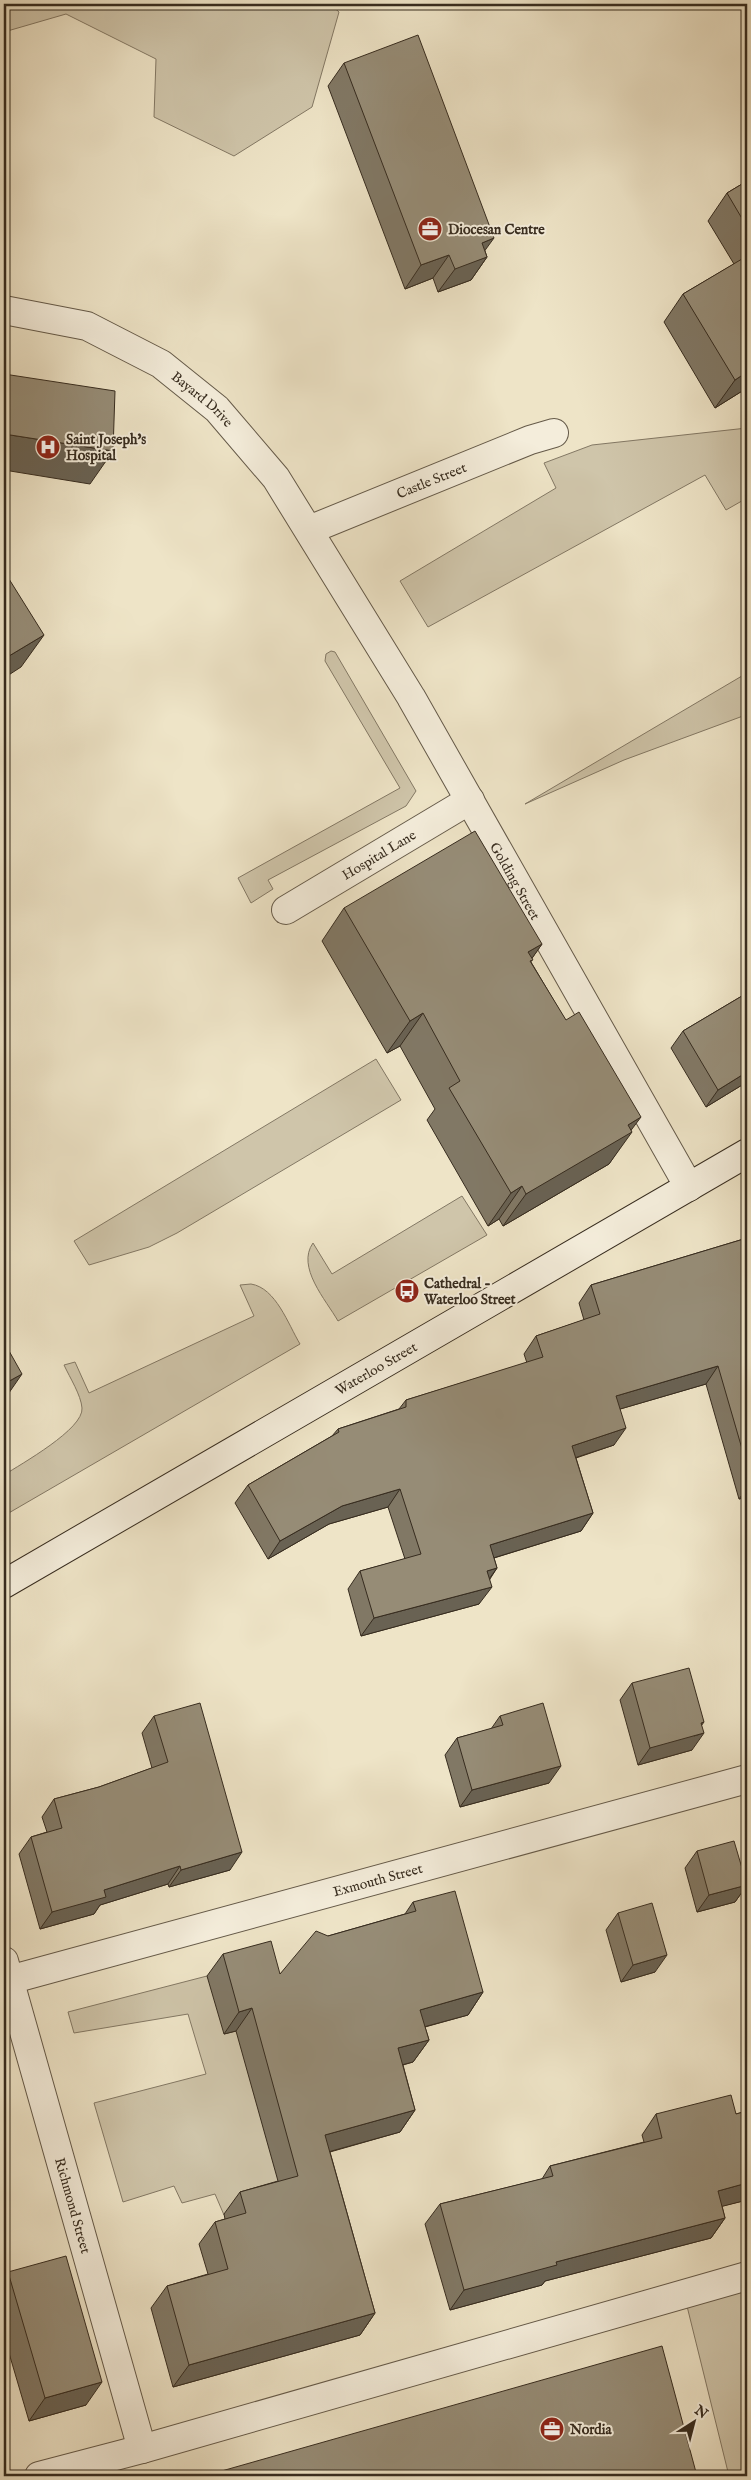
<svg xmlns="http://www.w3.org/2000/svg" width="751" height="2480" viewBox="0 0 751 2480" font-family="'IM FELL English',serif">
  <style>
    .green { fill: #cfc5aa; stroke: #837864 }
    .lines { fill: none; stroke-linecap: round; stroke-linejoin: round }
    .street-casing { stroke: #655a49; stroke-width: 30 }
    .secondary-casing { stroke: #372c1f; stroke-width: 30 }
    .street { stroke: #f4eddb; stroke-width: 28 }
    .secondary { stroke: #f4eddb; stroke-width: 28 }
    .wall { fill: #817865; stroke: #372c1f }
    .shaded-wall { fill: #696253; stroke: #372c1f }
    .building { fill: #968c76; stroke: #372c1f }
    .labels { text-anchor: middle; stroke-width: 4; stroke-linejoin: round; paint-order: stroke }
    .poi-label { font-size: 14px; font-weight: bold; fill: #372c1f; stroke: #f4eddb; text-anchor: start }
    .street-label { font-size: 14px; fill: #372c1f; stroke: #f4eddb }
  </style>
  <rect width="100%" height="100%" fill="#eee4c7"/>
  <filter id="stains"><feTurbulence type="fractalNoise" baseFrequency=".004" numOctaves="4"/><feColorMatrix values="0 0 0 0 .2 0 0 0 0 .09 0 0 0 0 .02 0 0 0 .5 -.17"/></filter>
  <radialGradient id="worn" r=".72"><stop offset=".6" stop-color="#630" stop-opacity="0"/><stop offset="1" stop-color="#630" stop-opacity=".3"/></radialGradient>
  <g class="green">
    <path d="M4,4h326l9,8 -27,95 -78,49 -80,-39 2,-58 -90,-45 -62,18z"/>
    <path d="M747,428v70l-21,12 -21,-35 -277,152 -28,-46 156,-93 -12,-25 48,-18z"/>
    <path d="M331,651l4,1 81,139 -10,15 -138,74 5,9 -22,14 -13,-25 162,-90 -75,-127 1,-7z"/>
    <path d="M747,673v49l-4,-6 -119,44 -99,44z"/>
    <path d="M376,1059l25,41 -224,133 -28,14 -60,18 -15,-24z"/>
    <path d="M462,1196l25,39 -149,86c-12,-21 -42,-54 -25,-78l19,31z"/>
    <path d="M251,1284c25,4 37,40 49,60l-293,170 -3,-6v-33c17,-11 80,-46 78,-67 -1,-13 -12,-30 -18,-43l11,-3 14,31 165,-77 -14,-31z"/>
    <path d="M207,1976l112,213 -95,26 -9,-21 -33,9 -8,-17 -51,16 -29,-99 112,-29 -18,-60 -114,19 -6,-21z"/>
    <path d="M747,2276v200h-18l-45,-182z"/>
  </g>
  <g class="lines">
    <defs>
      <g id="street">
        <path id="s1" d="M4,310l83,16 74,38 56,45 59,69 135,219 278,490"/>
        <path id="s2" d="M309,530l221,-90 24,-7"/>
        <path id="s3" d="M286,910l184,-110"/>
        <path id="s4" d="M4,1961l138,488"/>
        <path id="s5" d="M9,1980l738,-201"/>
        <path d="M39,2476l103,-27 605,-173"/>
      </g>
      <g id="secondary">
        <path id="s6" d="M4,1584l743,-431"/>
      </g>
    </defs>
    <use href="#street" class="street-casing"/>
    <use href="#secondary" class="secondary-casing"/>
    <use href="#street" class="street"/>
    <use href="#secondary" class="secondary"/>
  </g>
  <g class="wall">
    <path d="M344,63l141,188 2,6 -16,23 -33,12 -5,-14 -28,11 -77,-203z"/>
    <path d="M747,181v207l-32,20 -51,-86 19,-28 51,-30 -26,-43 19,-28z"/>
    <path d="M344,908l198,36 -10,14 -1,4 100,169 -22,33 -106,62 -4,-7 -11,7 -61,-106 8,-11 -35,-63 -13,7 -65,-112z"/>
    <path d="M747,993v89l-41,25 -35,-59 12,-17z"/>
    <path d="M747,1217v16l-5,-9z"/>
    <path d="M747,1238v259l-8,2 -33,-115 -86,25 -6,36 -38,13 17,55 -12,18 -87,27 3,10 -7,11 -11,25 -118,32 -13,-47 12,-18 45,-12 -17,-52 -59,17 -61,35 -33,-56 13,-18 84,-49 6,-7 61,-20 7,-9 121,-37 -3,-9 12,-18 48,-16 -5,-17 12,-18z"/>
    <path d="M632,1683l60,67 -54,15 -18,-65z"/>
    <path d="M154,1716l76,154 -61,17 -1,-3 -68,21 -6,9 -54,15 -21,-75 12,-17 16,-5 -5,-15 12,-18 45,-12 53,-19 -10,-35z"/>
    <path d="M500,1716l49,67 -89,24 -15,-52 12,-17 34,-9z"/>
    <path d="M697,1851l50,34 -12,17 -38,10 -12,-44z"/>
    <path d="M413,1902l70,90 -15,23 -43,12 4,13 -16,22 -10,3 12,45 -15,22 -70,20 45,161 -15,22 -187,52 -22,-79 16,-22 41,-12 -9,-30 16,-22 10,-3 -1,-5 16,-22 38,-11 -42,-150 -12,3 -17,-58 16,-22 57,20 48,-38 77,-22z"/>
    <path d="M618,1913l37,59 -34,10 -15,-52z"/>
    <path d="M747,2111v89l-25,6 3,12 -14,20 -166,43 -3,4 -92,25 -25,-86 15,-20 102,-25 8,-13 94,-24 -2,-7 14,-21h80z"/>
    <path d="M8,2272l78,133 -57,16 -25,-85v-57z"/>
  </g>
  <g class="shaded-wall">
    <path d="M494,238l-16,22 9,-3 -16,23 -33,12 17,-23 27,-26z"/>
    <path d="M449,255l-16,23 -28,11 16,-24z"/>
    <path d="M747,372v16l-32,20 20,-28z"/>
    <path d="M4,434l109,17 -23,33 -86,-14z"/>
    <path d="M44,635l-23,32 -17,11v-19z"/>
    <path d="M542,944l-23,33 9,-25z"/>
    <path d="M423,1013l-23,33 -13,7 23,-32z"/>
    <path d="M747,1072v10l-41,25 12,-17z"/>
    <path d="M641,1117l-12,16 3,-1 -23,32 -106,62 23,-32 102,-69z"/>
    <path d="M522,1186l-23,33 -11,7 23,-33z"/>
    <path d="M718,1366l-12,18 -103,30 13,-18z"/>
    <path d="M22,1374l-18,26v-16z"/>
    <path d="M626,1428l-12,17 -55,18 13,-17z"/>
    <path d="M747,1488v9l-8,2z"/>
    <path d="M400,1489l-12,18 -59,17 -61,35 12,-18 62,-35z"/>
    <path d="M593,1513l-12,18 -104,32 13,-18z"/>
    <path d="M497,1568l-13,18 3,-15z"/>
    <path d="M492,1587l-13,17 -118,32 13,-18z"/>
    <path d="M704,1722l-10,14 10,-3 -12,17 -54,15 12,-17z"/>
    <path d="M561,1766l-12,17 -89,24 12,-17z"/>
    <path d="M242,1852l-12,18 -61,17 12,-17z"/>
    <path d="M180,1866l-12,18 -68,21 -6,9 -54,15 12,-17 52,-22z"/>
    <path d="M747,1885l-12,17 -38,10 12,-17z"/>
    <path d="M667,1955l-12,17 -34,10 12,-17z"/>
    <path d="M483,1992l-15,23 -63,17 15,-22z"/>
    <path d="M252,2008l-16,23 -12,3 15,-22z"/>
    <path d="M429,2040l-16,22 -31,8 16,-22z"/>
    <path d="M415,2110l-15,22 -90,25 15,-22z"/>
    <path d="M747,2183v17l-43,11 14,-20z"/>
    <path d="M725,2218l-14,20 -166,43 -3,4 -92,25 14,-20 92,-28z"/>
    <path d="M375,2313l-15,22 -187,52 16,-22z"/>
    <path d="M102,2382l-16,23 -57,16 16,-23z"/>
  </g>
  <g class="building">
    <path d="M418,35l76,203 -12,5 5,14 -32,12 -6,-14 -28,10 -77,-202z"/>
    <path d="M747,181v46l-20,-34z"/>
    <path d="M747,256v116l-12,8 -52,-86z"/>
    <path d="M4,374l111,17 -2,60 -109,-17z"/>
    <path d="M4,571l40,64 -40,24z"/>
    <path d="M475,831l67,113 -14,8 5,8 -3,1 36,59 13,-8 62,105 -13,8 4,7 -106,62 -4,-8 -11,7 -62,-105 11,-7 -37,-68 -13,8 -66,-113z"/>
    <path d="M747,993v79l-29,18 -35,-59z"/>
    <path d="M747,1238v228l-29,-100 -102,30 10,32 -54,18 21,67 -103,32 7,23 -10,3 5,16 -118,31 -14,-47 61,-17 -21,-65 -58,17 -62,35 -32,-56 91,-53 -1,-3 68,-22v-7l137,-43 -7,-21 64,-22 -9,-29z"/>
    <path d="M4,1342l18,32 -18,10z"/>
    <path d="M689,1668l15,54 -3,1 3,10 -54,15 -18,-65z"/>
    <path d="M200,1703l42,149 -61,18 -1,-4 -76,24 2,7 -54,15 -21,-75 31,-9 -8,-29 45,-12 69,-25 -14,-46z"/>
    <path d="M543,1703l18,63 -89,24 -15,-52 46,-13 -3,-9z"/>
    <path d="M734,1841l13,44 -38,10 -12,-44z"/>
    <path d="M455,1891l28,101 -63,18 9,30 -31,8 17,62 -90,25 50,178 -186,52 -22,-79 61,-17 -13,-47 31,-9 -6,-21 58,-16 -46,-168 -13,4 -16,-58 48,-13 9,33 36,-43 12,5 88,-25 -3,-9z"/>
    <path d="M652,1903l15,52 -34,10 -15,-52z"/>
    <path d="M731,2095l5,19 11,-3v72l-29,8 7,27 -169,44 1,3 -93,25 -24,-86 113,-28 -3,-10 112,-28 -6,-24z"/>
    <path d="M66,2256l36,126 -57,16 -37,-126z"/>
    <path d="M662,2346l35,130h-493z"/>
  </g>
  <defs>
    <symbol id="office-disc" viewBox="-11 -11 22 22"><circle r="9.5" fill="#8f2418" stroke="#f4eddb"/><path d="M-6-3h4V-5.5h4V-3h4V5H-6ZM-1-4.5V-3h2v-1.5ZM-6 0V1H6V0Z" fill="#fff"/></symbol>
    <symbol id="hospital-disc" viewBox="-11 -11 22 22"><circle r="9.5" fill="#8f2418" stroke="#f4eddb"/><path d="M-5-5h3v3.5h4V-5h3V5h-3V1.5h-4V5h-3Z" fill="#fff"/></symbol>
    <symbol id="bus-disc" viewBox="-11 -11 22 22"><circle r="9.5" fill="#8f2418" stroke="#f4eddb"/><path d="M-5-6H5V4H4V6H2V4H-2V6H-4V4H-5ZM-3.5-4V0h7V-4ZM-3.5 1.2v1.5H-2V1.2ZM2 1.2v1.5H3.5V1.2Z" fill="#fff"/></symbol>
  </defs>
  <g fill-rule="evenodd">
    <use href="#office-disc" x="416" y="215" width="28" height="28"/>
    <use href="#hospital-disc" x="34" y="433" width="28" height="28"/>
    <use href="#bus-disc" x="393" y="1277" width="28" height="28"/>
    <use href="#office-disc" x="538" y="2415" width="28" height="28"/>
  </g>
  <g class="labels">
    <g class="poi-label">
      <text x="448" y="234">Diocesan Centre</text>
      <text x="66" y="444">Saint Joseph's<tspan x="66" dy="16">Hospital</tspan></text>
      <text x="424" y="1288">Cathedral -<tspan x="424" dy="16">Waterloo Street</tspan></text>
      <text x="570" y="2434">Nordia</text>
    </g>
    <g class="street-label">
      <text dy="5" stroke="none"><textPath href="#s1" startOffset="222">Bayard Drive</textPath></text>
      <text dy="5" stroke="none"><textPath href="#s2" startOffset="132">Castle Street</textPath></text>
      <text dy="5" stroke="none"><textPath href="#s3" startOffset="108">Hospital Lane</textPath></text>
      <text dy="5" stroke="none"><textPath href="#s1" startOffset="799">Golding Street</textPath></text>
      <text dy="5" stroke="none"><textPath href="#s6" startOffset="430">Waterloo Street</textPath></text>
      <text dy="5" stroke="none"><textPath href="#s5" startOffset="382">Exmouth Street</textPath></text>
      <text dy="5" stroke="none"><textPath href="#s4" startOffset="254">Richmond Street</textPath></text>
    </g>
  </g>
  <rect width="751" height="2480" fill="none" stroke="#eee4c7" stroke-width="20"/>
  <rect x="5" y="5" width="741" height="2470" fill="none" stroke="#372c1f" stroke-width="2.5"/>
  <rect x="10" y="10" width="731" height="2460" fill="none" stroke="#372c1f"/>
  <g transform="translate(694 2422) rotate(36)" stroke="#f4eddb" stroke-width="4" paint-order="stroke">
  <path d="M0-4L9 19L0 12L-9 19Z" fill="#372c1f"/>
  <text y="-8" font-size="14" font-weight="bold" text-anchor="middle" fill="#372c1f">N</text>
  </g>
  <rect width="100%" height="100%" filter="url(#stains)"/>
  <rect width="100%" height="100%" fill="url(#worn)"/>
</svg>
